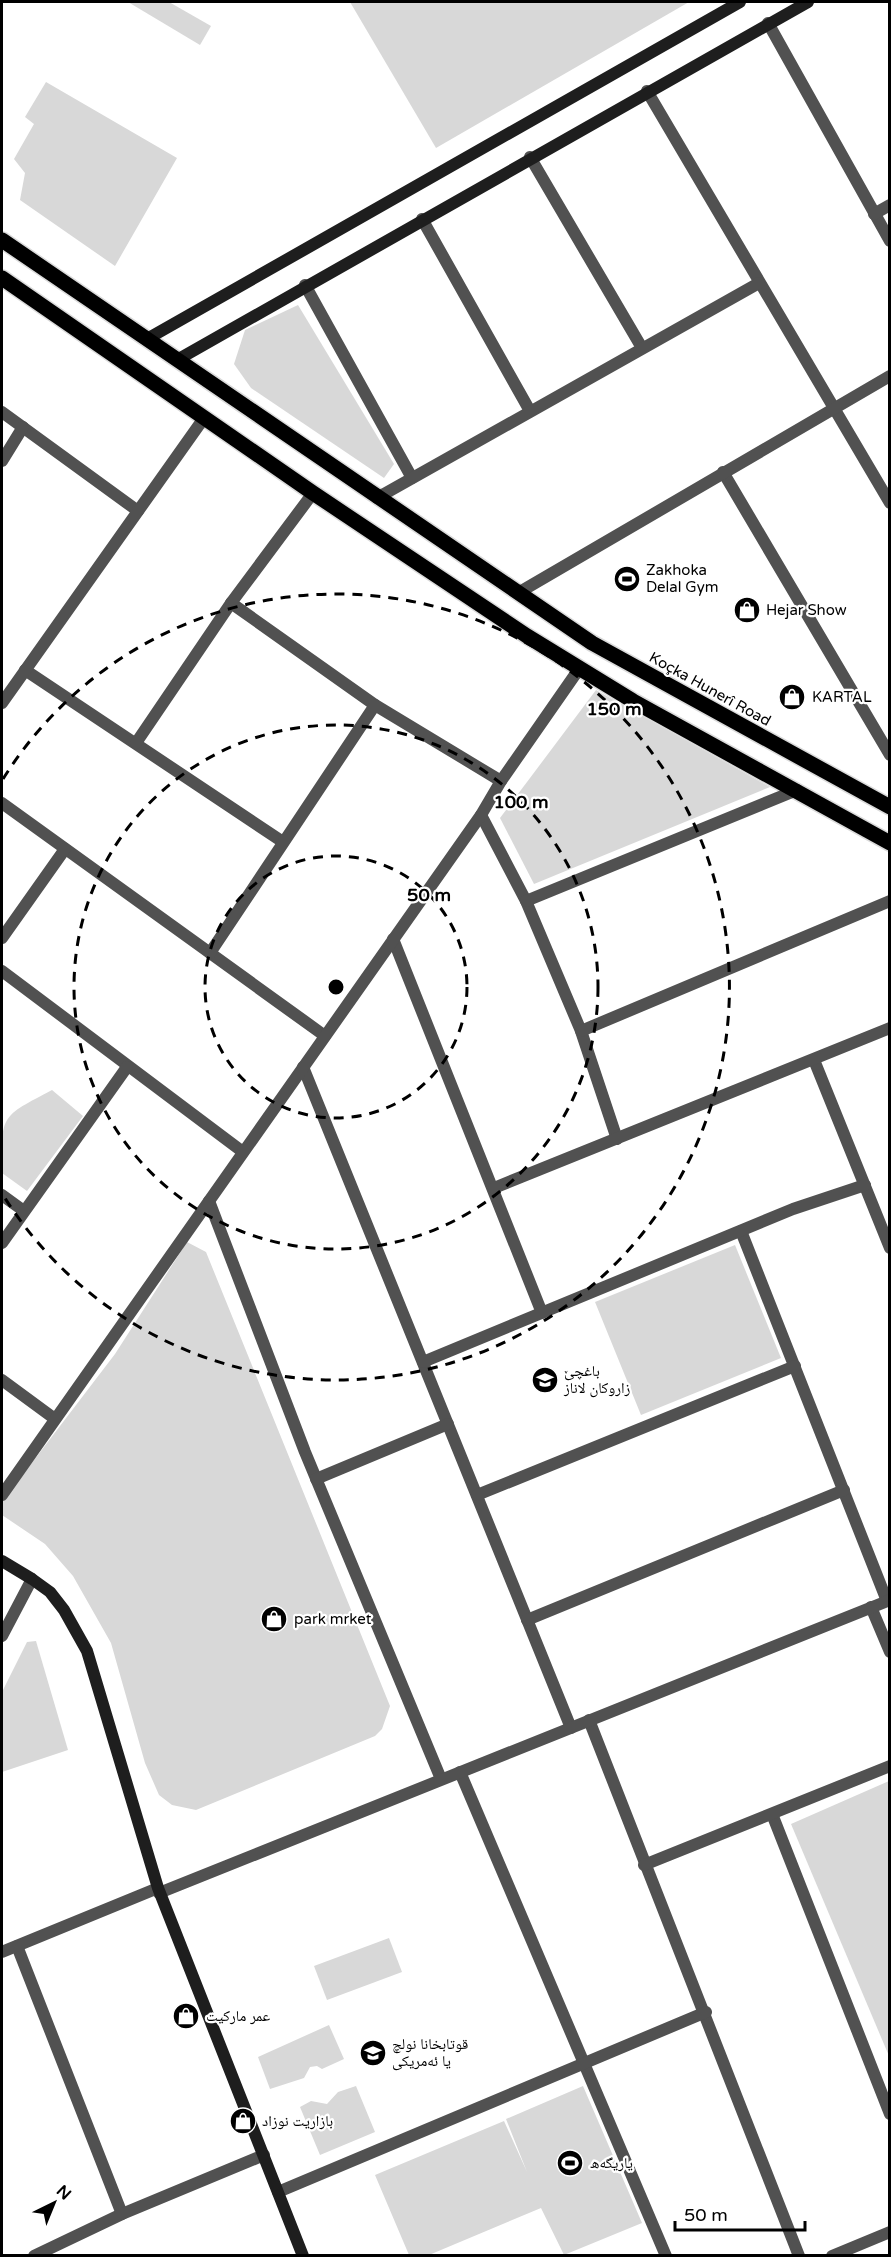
<svg xmlns="http://www.w3.org/2000/svg" width="891" height="2257" viewBox="0 0 891 2257" font-family="'Varela Round','Noto Naskh Arabic',sans-serif">
  <style>
    .green { fill: #d8d8d8 }
    .lines { fill: none; stroke-linecap: round; stroke-linejoin: round }
    .primary-casing { stroke: #dbdbdb; stroke-width: 18 }
    .street { stroke: #515151; stroke-width: 12 }
    .secondary { stroke: #1e1e1e; stroke-width: 12 }
    .primary { stroke: #000; stroke-width: 15 }
    .ring { fill: none; stroke: #000; stroke-width: 3; stroke-dasharray: 10 8 }
    .labels { text-anchor: middle; stroke-width: 4.5; stroke-linejoin: round; paint-order: stroke }
    .poi-label { font-size: 15px; fill: #000; stroke: #fff; text-anchor: start }
    .street-label { font-size: 15px; fill: #000; stroke: #fff }
    .centre { fill: #000; stroke: #fff; stroke-width: 3 }
    .ring-label { font-size: 18px; text-anchor: middle; font-weight: bold; fill: #000; stroke: #fff; stroke-width: 4.5; stroke-linejoin: round; paint-order: stroke }
  </style>
  <rect width="100%" height="100%" fill="#fff"/>
  <g class="green">
    <path d="M128,2h41l42,24 -11,19z"/>
    <path d="M350,2h339l-253,146z"/>
    <path d="M46,82l131,76 -62,108 -95,-66 5,-27 -11,-14 20,-35 -9,-7z"/>
    <path d="M298,305l96,159 -10,14 -133,-90 -17,-24 11,-34z"/>
    <path d="M596,690l174,97 -236,97 -34,-66z"/>
    <path d="M52,1090l31,26 -56,75 -25,-18c-1,-59 -1,-56 50,-83z"/>
    <path d="M187,1242l19,10 184,454 -8,23 -7,7 -179,74 -24,-5 -13,-10 -14,-32 -34,-120 -38,-67 -28,-32 -43,-29v-13l113,-148z"/>
    <path d="M735,1245l46,113 -140,57 -46,-113z"/>
    <path d="M36,1641l32,109 -66,22v-80l25,-50z"/>
    <path d="M889,1781v275l-98,-232z"/>
    <path d="M389,1938l13,34 -75,28 -13,-34z"/>
    <path d="M329,2025l15,34 -22,10 -5,-3 -7,1 -6,11 -34,11 -12,-32z"/>
    <path d="M356,2086l19,46 -55,23 -20,-48 11,-6 16,3 11,-12z"/>
    <path d="M583,2086l59,137 -78,32 -23,-47 -112,47h-20l-34,-80 129,-54 23,51 -21,-53z"/>
  </g>
  <g class="lines">
    <defs>
      <g id="primary">
        <path d="M2,240l590,403 298,164"/>
        <path d="M2,278l311,215 214,143 106,65 257,142"/>
      </g>
    </defs>
    <use href="#primary" class="primary-casing"/>
    <g class="street">
      <path d="M768,23l122,218"/>
      <path d="M647,91l243,412"/>
      <path d="M530,157l112,191"/>
      <path d="M874,214l16,-9"/>
      <path d="M422,219l108,192"/>
      <path d="M305,285l107,193"/>
      <path d="M2,412l136,99"/>
      <path d="M2,461l21,-34"/>
      <path d="M723,472l167,283"/>
      <path d="M377,498l382,-215"/>
      <path d="M518,593l372,-217"/>
      <path d="M231,603l144,102"/>
      <path d="M25,670l258,172"/>
      <path d="M2,703l202,-285"/>
      <path d="M136,743l95,-140 82,-110"/>
      <path d="M2,803l323,233"/>
      <path d="M481,815l45,86 55,130 36,108"/>
      <path d="M526,901l271,-111"/>
      <path d="M2,938l63,-89"/>
      <path d="M393,939l149,374"/>
      <path d="M210,953l165,-248 126,76"/>
      <path d="M2,971l241,181"/>
      <path d="M581,1031l309,-130"/>
      <path d="M814,1060l76,188"/>
      <path d="M303,1067l268,661"/>
      <path d="M494,1188l396,-160"/>
      <path d="M2,1195l22,16"/>
      <path d="M209,1201l96,251 136,327"/>
      <path d="M741,1231l146,370"/>
      <path d="M2,1243l125,-176"/>
      <path d="M423,1362l370,-153 72,-24"/>
      <path d="M2,1380l53,39"/>
      <path d="M316,1479l132,-55"/>
      <path d="M2,1495l479,-680 20,-34 78,-112"/>
      <path d="M477,1495l318,-129"/>
      <path d="M871,1607l19,45"/>
      <path d="M527,1620l317,-130"/>
      <path d="M2,1636l30,-57"/>
      <path d="M589,1720l210,536"/>
      <path d="M460,1772l206,484"/>
      <path d="M772,1814l118,300"/>
      <path d="M644,1865l246,-99"/>
      <path d="M159,1893l731,-293"/>
      <path d="M17,1946l105,268"/>
      <path d="M2,1952l156,-64"/>
      <path d="M278,2192l428,-180"/>
      <path d="M34,2256l88,-42 142,-59"/>
      <path d="M832,2256l58,-24"/>
    </g>
    <g class="secondary">
      <path d="M147,339l593,-337"/>
      <path d="M177,360l631,-358"/>
      <path d="M2,1561l30,18 18,13 14,18 23,41 71,237 145,368"/>
    </g>
    <use href="#primary" class="primary"/>
  </g>
  <g class="ring">
    <circle cx="336" cy="987" r="131"/>
    <circle cx="336" cy="987" r="262"/>
    <path d="M3 779A393 393 0 1 1 3 1195"/>
  </g>
  <defs>
    <symbol id="stadium-disc" viewBox="-11 -11 22 22"><circle r="9.5" fill="#000" stroke="#fff"/><path d="M0-5a6.5 5 0 1 0 0 10a6.5 5 0 1 0 0-10ZM-3.5-1.8h7v3.6h-7Z" fill="#fff"/></symbol>
    <symbol id="shop-disc" viewBox="-11 -11 22 22"><circle r="9.5" fill="#000" stroke="#fff"/><path d="M-5-2.5h2.3a2.7 3.5 0 0 1 5.4 0H5L5.5 6h-11ZM-1.5-2.5h3a1.5 2.3 0 0 0-3 0Z" fill="#fff"/></symbol>
    <symbol id="school-disc" viewBox="-11 -11 22 22"><circle r="9.5" fill="#000" stroke="#fff"/><path d="M0-5L7-2L0 1L-7-2ZM-4 1L0 2.5L4 1V4Q0 6-4 4Z" fill="#fff"/></symbol>
  </defs>
  <g fill-rule="evenodd">
    <use href="#stadium-disc" x="612" y="564" width="30" height="30"/>
    <use href="#shop-disc" x="732" y="595" width="30" height="30"/>
    <use href="#shop-disc" x="777" y="682" width="30" height="30"/>
    <use href="#school-disc" x="530" y="1365" width="30" height="30"/>
    <use href="#shop-disc" x="259" y="1604" width="30" height="30"/>
    <use href="#shop-disc" x="171" y="2001" width="30" height="30"/>
    <use href="#school-disc" x="358" y="2038" width="30" height="30"/>
    <use href="#shop-disc" x="228" y="2106" width="30" height="30"/>
    <use href="#stadium-disc" x="555" y="2148" width="30" height="30"/>
  </g>
  <g class="labels">
    <g class="poi-label">
      <text x="646" y="575">Zakhoka<tspan x="646" dy="17">Delal Gym</tspan></text>
      <text x="766" y="615">Hejar Show</text>
      <text x="812" y="702">KARTAL</text>
      <text x="564" y="1376">باغچێ<tspan x="564" dy="17">زاروكان لاناز</tspan></text>
      <text x="294" y="1624">park mrket</text>
      <text x="206" y="2021">عمر ماركيت</text>
      <text x="392" y="2049">قوتابخانا نولچ<tspan x="392" dy="17">يا ئەمريكى</tspan></text>
      <text x="262" y="2126">بازاريت نوزاد</text>
      <text x="590" y="2168">یاریگه‌ه</text>
    </g>
    <g class="street-label">
      <text transform="translate(710 689) rotate(29)" y="5">Koçka Hunerî Road</text>
    </g>
  </g>
  <circle cx="336" cy="987" r="9" class="centre"/>
  <g class="ring-label">
    <text x="614" y="715">150 m</text>
    <text x="521" y="808">100 m</text>
    <text x="429" y="901">50 m</text>
  </g>
  <rect width="891" height="2257" fill="none" stroke="#000000" stroke-width="6"/>
  <g transform="translate(54 2203) rotate(43)" stroke="#ffffff" stroke-width="4.5" paint-order="stroke">
  <path d="M0-4.5L10 22L0 15L-10 22Z" fill="#000000"/>
  <text y="-9" font-size="16" font-weight="bold" text-anchor="middle" fill="#000000">N</text>
  </g>
  <path d="M675 2221v9h130v-9" fill="none" stroke="#000000" stroke-width="3"/>
  <text x="684" y="2221" font-size="18" fill="#000000" stroke="#ffffff" stroke-width="4.5" paint-order="stroke">50 m</text>
</svg>
